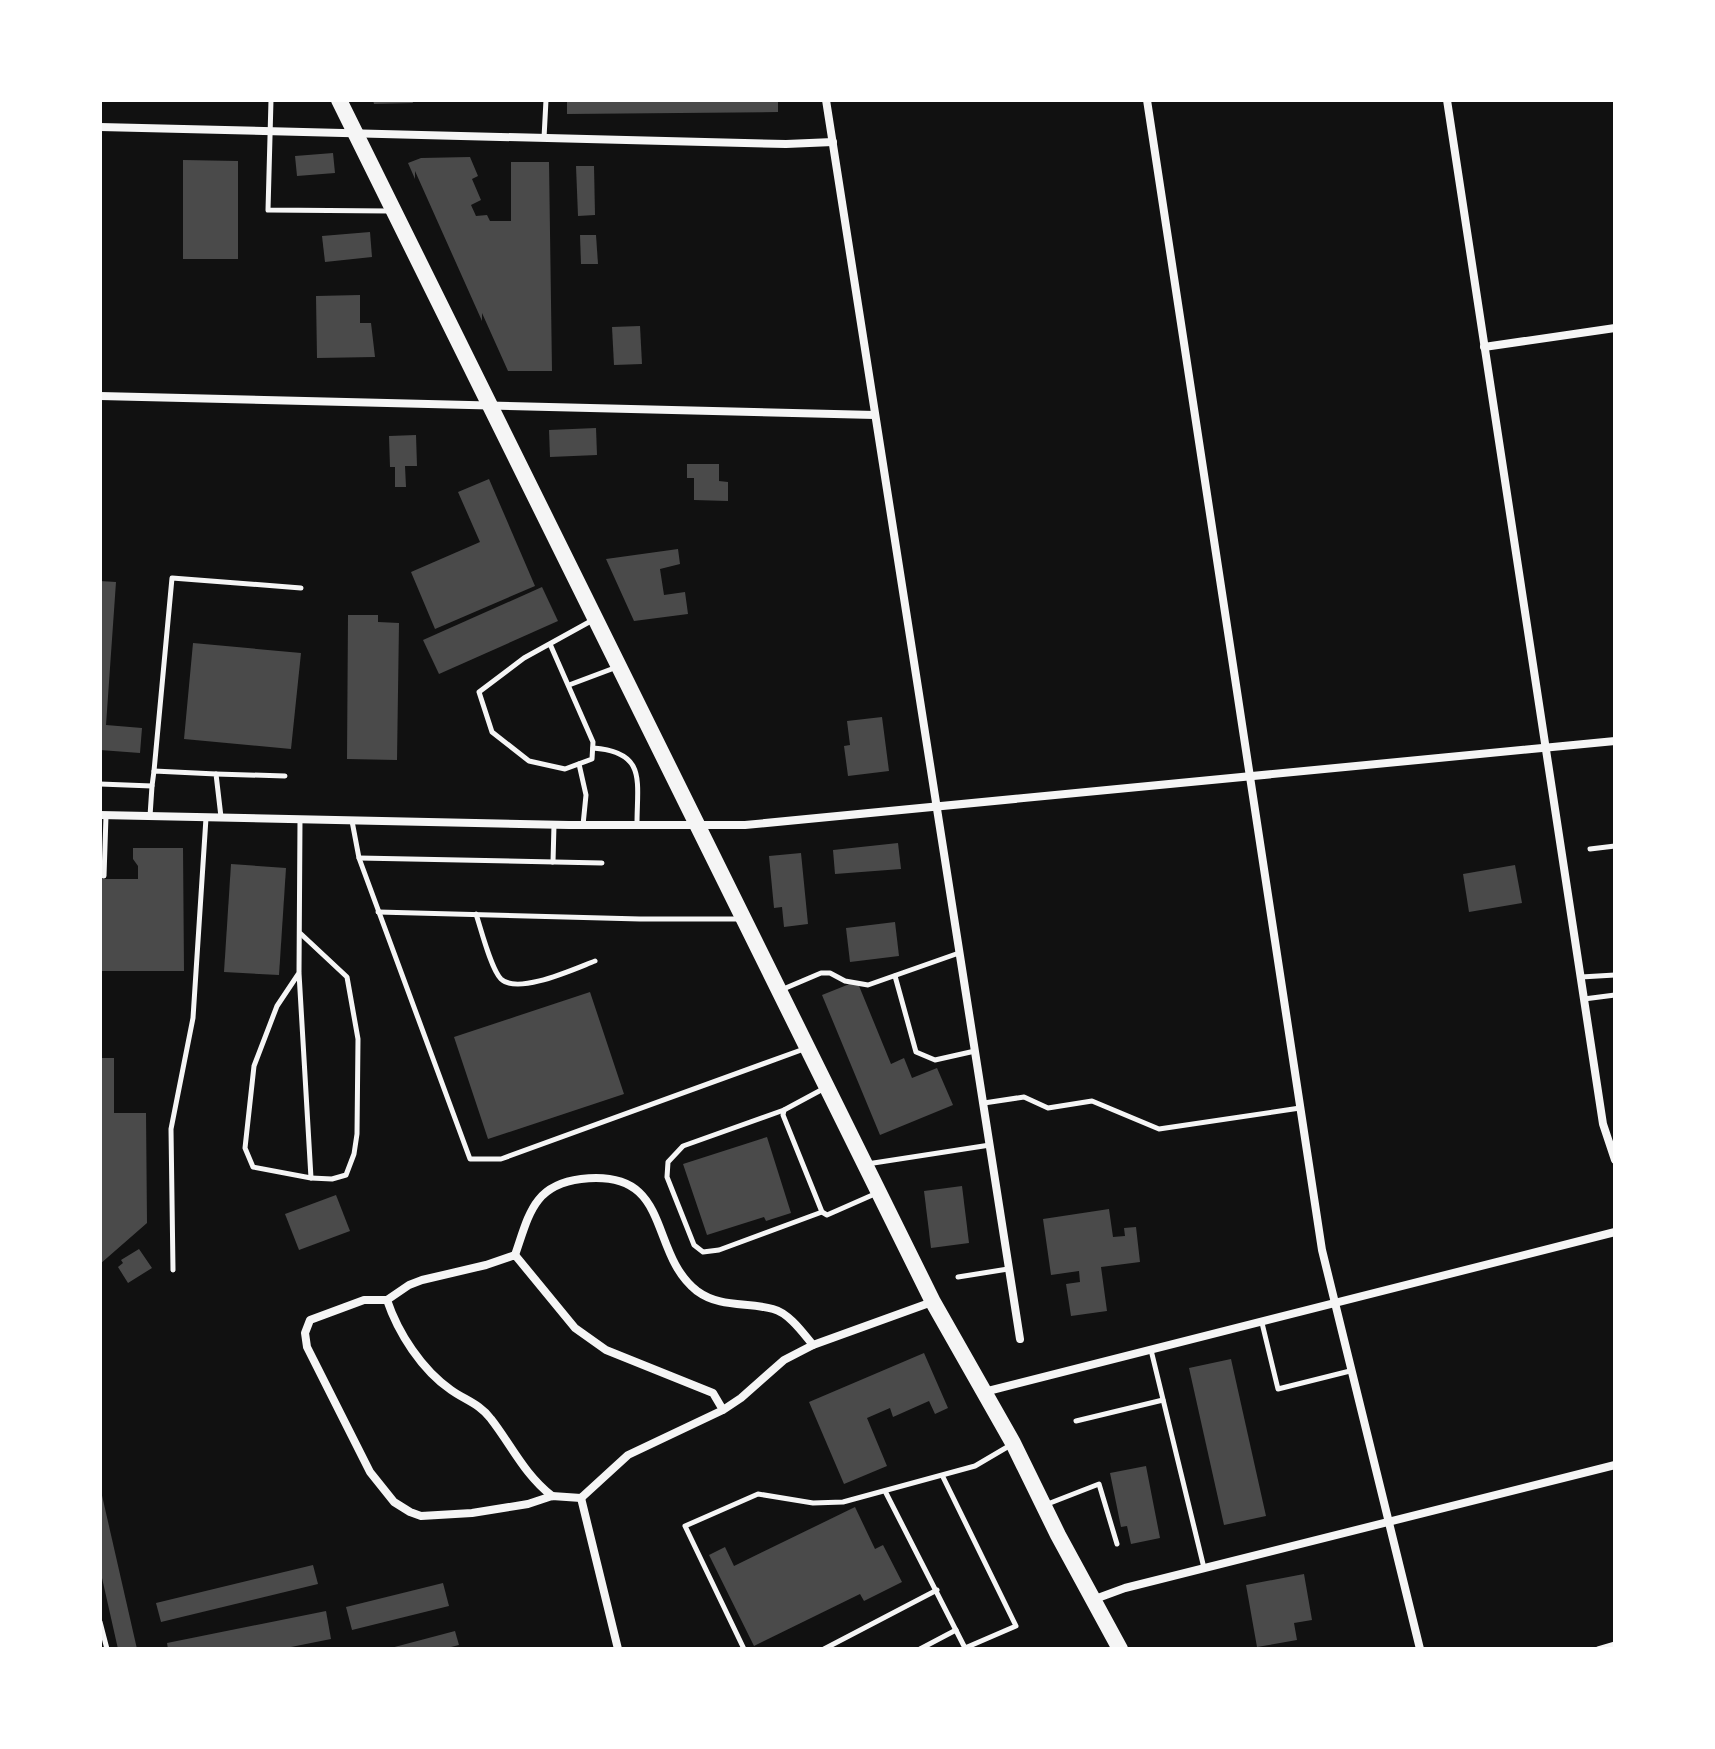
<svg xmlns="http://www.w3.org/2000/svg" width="1715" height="1749" viewBox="0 0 1715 1749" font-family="'Alegreya Sans',sans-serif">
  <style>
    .building { fill: #4a4a4a }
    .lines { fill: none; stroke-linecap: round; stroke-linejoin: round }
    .service { stroke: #f5f5f5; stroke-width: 5 }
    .minor { stroke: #f5f5f5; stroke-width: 8 }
    .primary { stroke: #f5f5f5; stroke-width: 16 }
  </style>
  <rect width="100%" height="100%" fill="#111"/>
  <g class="building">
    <path d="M373,100h39l1,3 -39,1z"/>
    <path d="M567,100h211v12l-211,2z"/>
    <path d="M333,153l2,20 -38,3 -2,-20z"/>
    <path d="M470,157l8,19 -6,3 9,21 -10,5 5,11 11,-1 3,6h21v-59h38l3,209h-44l-26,-58v8l-67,-150v8l-7,-16 13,-5z"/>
    <path d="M183,160l55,1v98h-55z"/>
    <path d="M576,166h18l1,49 -17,1z"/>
    <path d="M370,232l2,25 -47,5 -3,-26z"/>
    <path d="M580,235h16l2,29h-17z"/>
    <path d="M360,295v28h11l4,34 -58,1 -1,-62z"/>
    <path d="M640,326l2,38 -28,1 -2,-38z"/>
    <path d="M596,428l1,27 -47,2 -1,-27z"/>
    <path d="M416,435l1,31h-12l1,21h-11v-20h-5l-1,-31z"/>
    <path d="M687,464h32v17l9,1v19l-34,-1v-22h-7z"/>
    <path d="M489,479l46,107 -100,43 -24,-57 69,-30 -22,-50z"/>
    <path d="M678,549l2,15 -20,5 4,26 21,-3 3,22 -54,7 -28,-62z"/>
    <path d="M100,581l16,1 -10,143 36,3 -2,25 -40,-3z"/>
    <path d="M542,587l16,34 -119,53 -16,-34z"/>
    <path d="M348,615h30v7l21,1 -2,137 -50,-1z"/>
    <path d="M193,643l108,10 -10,96 -107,-10z"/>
    <path d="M882,717l7,54 -41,5 -4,-30 6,-1 -3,-24z"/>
    <path d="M898,843l3,26 -66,5 -2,-24z"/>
    <path d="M133,848h50l1,123h-84v-92h38v-13l-5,-7z"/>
    <path d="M801,853l7,71 -24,3 -2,-20 -8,1 -5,-52z"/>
    <path d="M231,864l55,4 -7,107 -55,-3z"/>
    <path d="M1515,865l7,38 -53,9 -6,-38z"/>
    <path d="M895,922l4,34 -49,6 -4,-34z"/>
    <path d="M857,981l34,83 13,-6 8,20 25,-10 16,37 -73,30 -58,-140z"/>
    <path d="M590,992l34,102 -136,45 -34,-102z"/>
    <path d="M100,1058h14v55h32l1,110 -47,41z"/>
    <path d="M767,1137l24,76 -25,8 -2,-4 -57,18 -24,-71z"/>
    <path d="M962,1186l7,57 -38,5 -7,-57z"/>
    <path d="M336,1195l14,36 -51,19 -14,-36z"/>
    <path d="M1109,1209l4,28 12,-1 -1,-8 12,-1 4,35 -39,5 6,44 -36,5 -5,-32 14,-2 -1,-11 -28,4 -8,-56z"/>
    <path d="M139,1249l13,19 -24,15 -10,-16 5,-4 -2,-3z"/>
    <path d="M924,1353l24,55 -13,6 -6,-13 -36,16 -3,-9 -23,10 20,48 -43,18 -35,-82z"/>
    <path d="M1231,1359l35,157 -42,9 -35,-157z"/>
    <path d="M1146,1466l14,72 -29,6 -4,-18 -6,1 -11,-54z"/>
    <path d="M101,1491l36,158h-19l-18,-80z"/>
    <path d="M855,1507l20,42 8,-4 19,37 -38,19 -4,-7 -106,52 -45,-91 16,-8 9,19z"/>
    <path d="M313,1565l5,19 -157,38 -5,-19z"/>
    <path d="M1304,1574l8,46 -18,3 3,17 -40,7 -11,-62z"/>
    <path d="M443,1583l6,23 -97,24 -6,-23z"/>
    <path d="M326,1611l5,28 -50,10h-113l-1,-6z"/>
    <path d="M455,1631l4,14 -16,4h-56z"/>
  </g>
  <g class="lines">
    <g class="service">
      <path d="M271,100l-3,110 121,1"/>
      <path d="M544,138l2,-38"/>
      <path d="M550,644l43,98 -1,17 -27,10 -36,-8 -37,-29 -13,-40 45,-34 67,-37"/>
      <path d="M569,685l48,-18"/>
      <path d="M593,748c54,4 44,33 44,76"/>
      <path d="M579,764l7,31 -3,30"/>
      <path d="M154,771l18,-193 129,10"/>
      <path d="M216,774l69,2"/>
      <path d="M100,784l52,2 2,-15 62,3 5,43"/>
      <path d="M150,816l2,-30"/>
      <path d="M352,821l7,37 111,301h31l303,-110"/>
      <path d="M1590,849l25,-3"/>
      <path d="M359,858l243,5"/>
      <path d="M553,862l1,-37"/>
      <path d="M104,876l2,-60"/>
      <path d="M378,912l262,7h101"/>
      <path d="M476,914c5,15 15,55 25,65 17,16 73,-10 94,-18"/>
      <path d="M301,934l46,43 11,62 -1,95 -3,20 -8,21 -14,4 -21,-1"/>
      <path d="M299,973l-22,33 -23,60 -9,82 8,19 58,11 -12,-205 1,-153"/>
      <path d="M895,976l21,76 19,8 40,-9"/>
      <path d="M1581,977l34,-2"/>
      <path d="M781,990l40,-17h9l15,8 23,4 91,-32"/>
      <path d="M1584,999l31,-4"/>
      <path d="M823,1089l-39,21 -1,5 39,97 5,3 50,-22"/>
      <path d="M984,1103l40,-6 24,11 44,-7 67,28 141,-21"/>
      <path d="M784,1110l-101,36 -15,16 -1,15 27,68 9,7 16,-2 103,-38"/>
      <path d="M867,1164l123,-19"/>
      <path d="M173,1270l-2,-141 22,-111 13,-200"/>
      <path d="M958,1277l50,-8"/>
      <path d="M1262,1323l16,66 72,-18"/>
      <path d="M1151,1350l53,218"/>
      <path d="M1076,1421l87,-21"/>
      <path d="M885,1491l80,157 51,-22 -73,-149"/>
      <path d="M1045,1505l54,-21 18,60"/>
      <path d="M100,1622l7,27"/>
      <path d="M744,1649l-59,-123 73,-32 55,9 30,-1 132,-36 34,-20"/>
      <path d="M824,1649l113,-59"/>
      <path d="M920,1649l36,-19"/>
      <path d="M1598,1649l17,-5"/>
    </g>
    <g class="minor">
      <path d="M826,100l194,1239"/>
      <path d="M1147,100l175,1150 98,399"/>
      <path d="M1447,100l156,1024 12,36"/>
      <path d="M100,127l686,17 47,-2"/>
      <path d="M1484,347l131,-19"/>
      <path d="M100,396l775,19"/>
      <path d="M100,815l469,10h176l870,-84"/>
      <path d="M515,1255c14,-40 18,-70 66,-76 93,-11 66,73 116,112 23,17 50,11 76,18 16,4 30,24 40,36"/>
      <path d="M387,1300c11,33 35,70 64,90 14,10 29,14 40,29 21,27 33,55 61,77"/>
      <path d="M984,1392l631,-160"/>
      <path d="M723,1410l-10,-17 -107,-43 -31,-22 -60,-73 -29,10 -64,15 -13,5 -22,15h-23l-54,20 -5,13 2,14 63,125 24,30 16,10 11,4 51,-3 56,-9 24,-8 29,2 47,-43 95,-45 18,-12 43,-38 29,-15 119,-43"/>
      <path d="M581,1498l37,151"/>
      <path d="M1095,1599l30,-11 490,-123"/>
    </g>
    <path class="primary" d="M339,100l594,1202 80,141 45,92 62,114"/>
  </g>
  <rect width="1715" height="1749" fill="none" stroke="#ffffff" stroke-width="204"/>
</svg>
